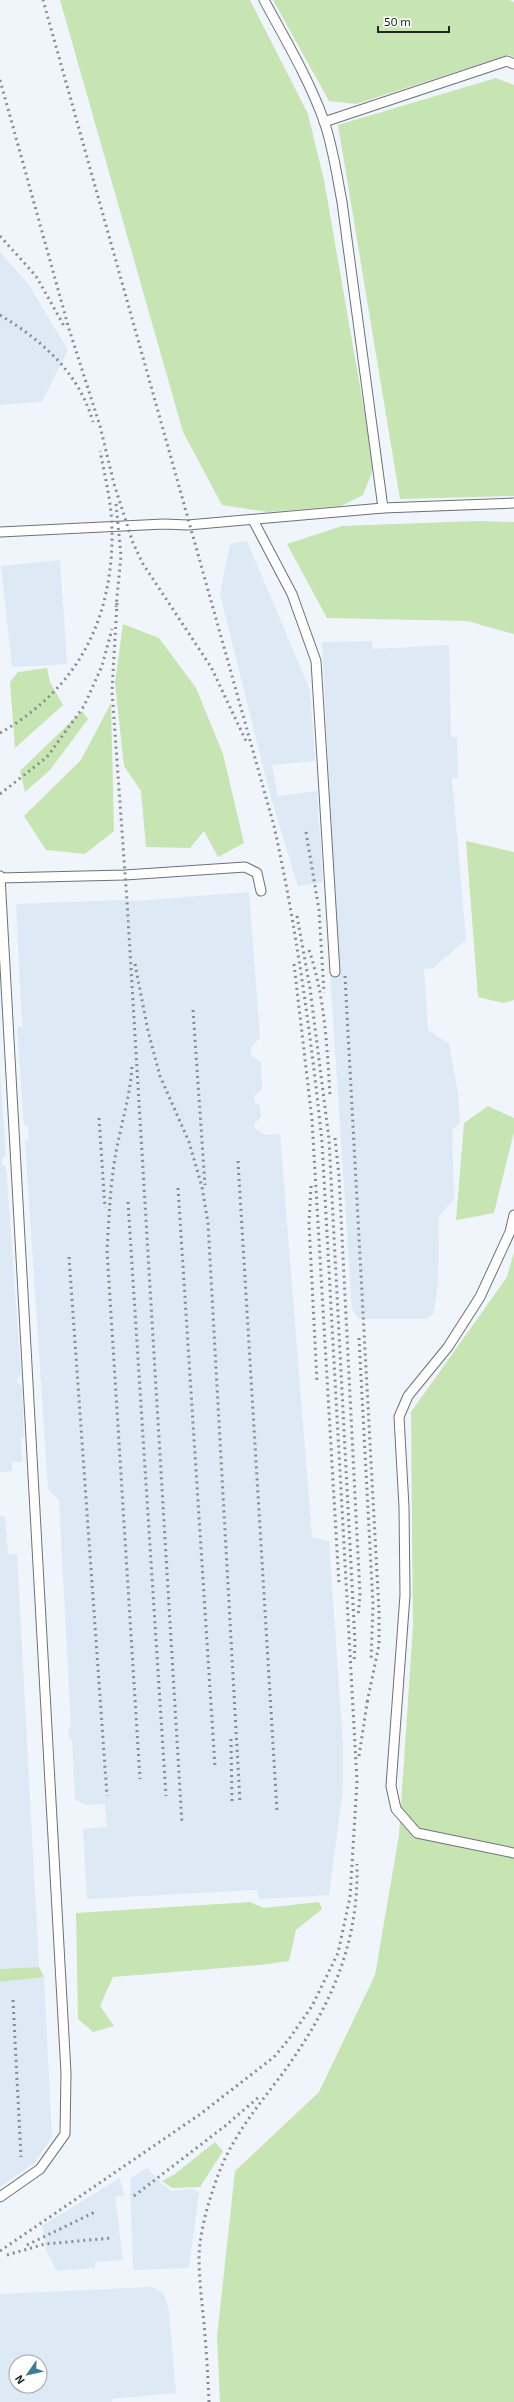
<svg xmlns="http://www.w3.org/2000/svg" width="514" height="2402" viewBox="0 0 514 2402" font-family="'Exo 2',sans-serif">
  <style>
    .built { fill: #dde9f4; fill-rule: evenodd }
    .green { fill: #c6e5b2 }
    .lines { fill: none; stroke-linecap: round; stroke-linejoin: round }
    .street-casing { stroke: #6d7277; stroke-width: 11 }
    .street { stroke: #fff; stroke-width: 9 }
    .rail { stroke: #878c90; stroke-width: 3; stroke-dasharray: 2 4; stroke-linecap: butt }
  </style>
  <rect width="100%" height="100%" fill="#eff5fb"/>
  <g class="built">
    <path d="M0,252l28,32 40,66 -26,52 -42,3z"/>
    <path d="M247,541l63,149 5,71 -43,4 6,31 39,-5 6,91 -25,4 -27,-88 -51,-204 10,-50z"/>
    <path d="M60,560l7,104 -55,3 -11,-101z"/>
    <path d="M372,641l1,8 76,-4 2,92h6l1,41h-6l14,162 -33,28 -9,1 4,61 21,14 9,49 2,30 -8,7 2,69 -15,18 -1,65 -4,31 -7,6h-68l-7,-10 -22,-337 9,-1 -17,-329z"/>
    <path d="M249,892l11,145 -9,11v7l10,7 1,27 -8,7 1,7 5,3 1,11 -7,7 1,5 11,6 14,-1 32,403 17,4 14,203v44l-14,107 -70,4 -2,-9 -170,9 -4,-70 24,-2 -2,-23 -18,1 -12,-5 -3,-59 -3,-5 -1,-6 3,-5 -12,-225 -11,-11 -23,-347 4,-3 -1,-6v-6l-4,-2 -7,-98 5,-1 -6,-122 106,-4 13,1z"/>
    <path d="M0,1070l6,86 -4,2v7l4,1 15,209 -4,3v5l5,3 2,52h-3l1,24h-10v9l-12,1z"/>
    <path d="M0,1516h5l3,38h9l22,413 -39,2z"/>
    <path d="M44,1977l8,160 -18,26 -34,24v-205z"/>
    <path d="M147,2168l15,16 10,7 19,-2 8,3 -10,76 -56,2 -3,-91z"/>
    <path d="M120,2178l4,17 -9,2 8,63 -28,2v6l-38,3 -11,-21 -4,-24z"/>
    <path d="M152,2287l11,6 6,17 7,83 -64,6v3h-112v-108zM16,2362h24v24h-24z"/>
  </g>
  <g class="green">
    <path d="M60,0h190l58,114 16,66 50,287 -11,28 -22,11 -73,6 -46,-7 -39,-73z"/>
    <path d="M273,0h236l5,2v55l-6,-2 -152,49 -27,-3z"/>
    <path d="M496,78l18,7v411l-114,3 -62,-374z"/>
    <path d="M477,521l37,1v112l-47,-13 -140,-3 -40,-74 55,-18z"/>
    <path d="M123,624l36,14 37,50 27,66 21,89 -26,14 -14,-26 -14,17 -44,-1 -5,-56 -17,-25 -9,-83z"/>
    <path d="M47,668l3,14 13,23 -48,43 -5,-66 8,-10z"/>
    <path d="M111,703l3,128 -29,23 -39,-4 -22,-34 57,-56z"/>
    <path d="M82,711l6,8 -38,51 -25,22 -5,-21z"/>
    <path d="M466,841l48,11v148l-11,3 -25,-6z"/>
    <path d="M488,1106l26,12v14l-20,81 -38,7 8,-97z"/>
    <path d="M514,1252v1150h-294l-3,-65 18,-166 84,-79 56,-117 24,-140 14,-209 -2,-214 96,-135z"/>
    <path d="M250,1902l14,6 55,-6 3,7 -26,21 -7,31 -29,4 -147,12 -13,29 14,20 -21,6 -15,-13 -2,-106z"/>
    <path d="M39,1967l5,10 -44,5v-13z"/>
    <path d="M215,2142l8,9 -23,36 -28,1 -10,-7 13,-7z"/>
  </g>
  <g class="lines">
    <defs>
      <g id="street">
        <path d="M264,0c21,39 45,79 60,121 9,26 13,55 18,81l41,306"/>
        <path d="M324,122l183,-61 7,3"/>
        <path d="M253,520l39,74 24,67 19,311"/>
        <path d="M0,532l164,-8 24,1 195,-17 131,-5"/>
        <path d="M0,876l66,1197 -1,61 -25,35 -40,28"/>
        <path d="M0,878l125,-3 120,-8 12,6 4,18"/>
        <path d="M514,1215l-4,17 -30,65 -32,50 -40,49 -9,21 5,90 1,88 -14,191 5,23 21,24 97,20"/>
      </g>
    </defs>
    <use href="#street" class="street-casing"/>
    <use href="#street" class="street"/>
    <g class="rail">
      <path d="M0,80l69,249 31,97 14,58 19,59 10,21 68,103 35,74"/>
      <path d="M0,236l36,40 28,50"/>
      <path d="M0,315c43,26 79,58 93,107"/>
      <path d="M116,504l5,52 -5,51"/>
      <path d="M117,603l-5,88 15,210 55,923"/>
      <path d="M0,733c80,-46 114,-116 112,-207 -1,-25 -7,-50 -12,-75"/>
      <path d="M0,794l47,-37 37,-51 18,-40 10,-37"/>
      <path d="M306,832l13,78 5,83"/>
      <path d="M297,916l13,72 19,151 26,504 -1,20"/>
      <path d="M309,950c16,47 18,97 21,146"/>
      <path d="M135,964l13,67 12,45 29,66 13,45 6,36 32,579"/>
      <path d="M294,964l18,156 27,464"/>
      <path d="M345,976l34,635v34l-12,58"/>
      <path d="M193,1010l12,175"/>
      <path d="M132,1067c-2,31 -12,60 -17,91 -5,30 -6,61 -8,92l33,529"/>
      <path d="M99,1118l6,90"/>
      <path d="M335,1138l4,38 21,419 -2,22"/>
      <path d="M238,1161l39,650"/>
      <path d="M311,1186l-2,37 8,159"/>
      <path d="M178,1188l37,579"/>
      <path d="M128,1202l38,594"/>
      <path d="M69,1257l38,539"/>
      <path d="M359,1338l14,267 -2,56"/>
      <path d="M231,1739l1,64"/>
      <path d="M359,1756l9,-59"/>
      <path d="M13,2000l8,157"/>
      <path d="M134,2196l91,-70 35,-30"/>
      <path d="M27,2245l68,-33"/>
      <path d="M0,2251l199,-136 75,-58 15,-18 23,-33 26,-53 12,-56 7,-115 -35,-640c-11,-106 -25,-212 -48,-316l-231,-826"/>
      <path d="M7,2255l38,-11 66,-6"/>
      <path d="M209,2402c-1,-22 -2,-44 -4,-66 -2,-27 -6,-53 -6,-79 1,-27 9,-54 18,-79 14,-40 41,-72 66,-105 47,-65 76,-128 74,-209"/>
    </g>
  </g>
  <g transform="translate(28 2374) rotate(236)"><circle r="19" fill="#ffffff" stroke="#a6a7a8"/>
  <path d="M0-3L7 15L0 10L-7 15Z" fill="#3f7b93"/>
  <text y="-6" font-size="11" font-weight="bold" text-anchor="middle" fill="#212426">N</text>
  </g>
  <path d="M378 26v6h71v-6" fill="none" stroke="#212426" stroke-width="2"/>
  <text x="384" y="26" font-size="12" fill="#212426" stroke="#ffffff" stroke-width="3" paint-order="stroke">50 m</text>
</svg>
